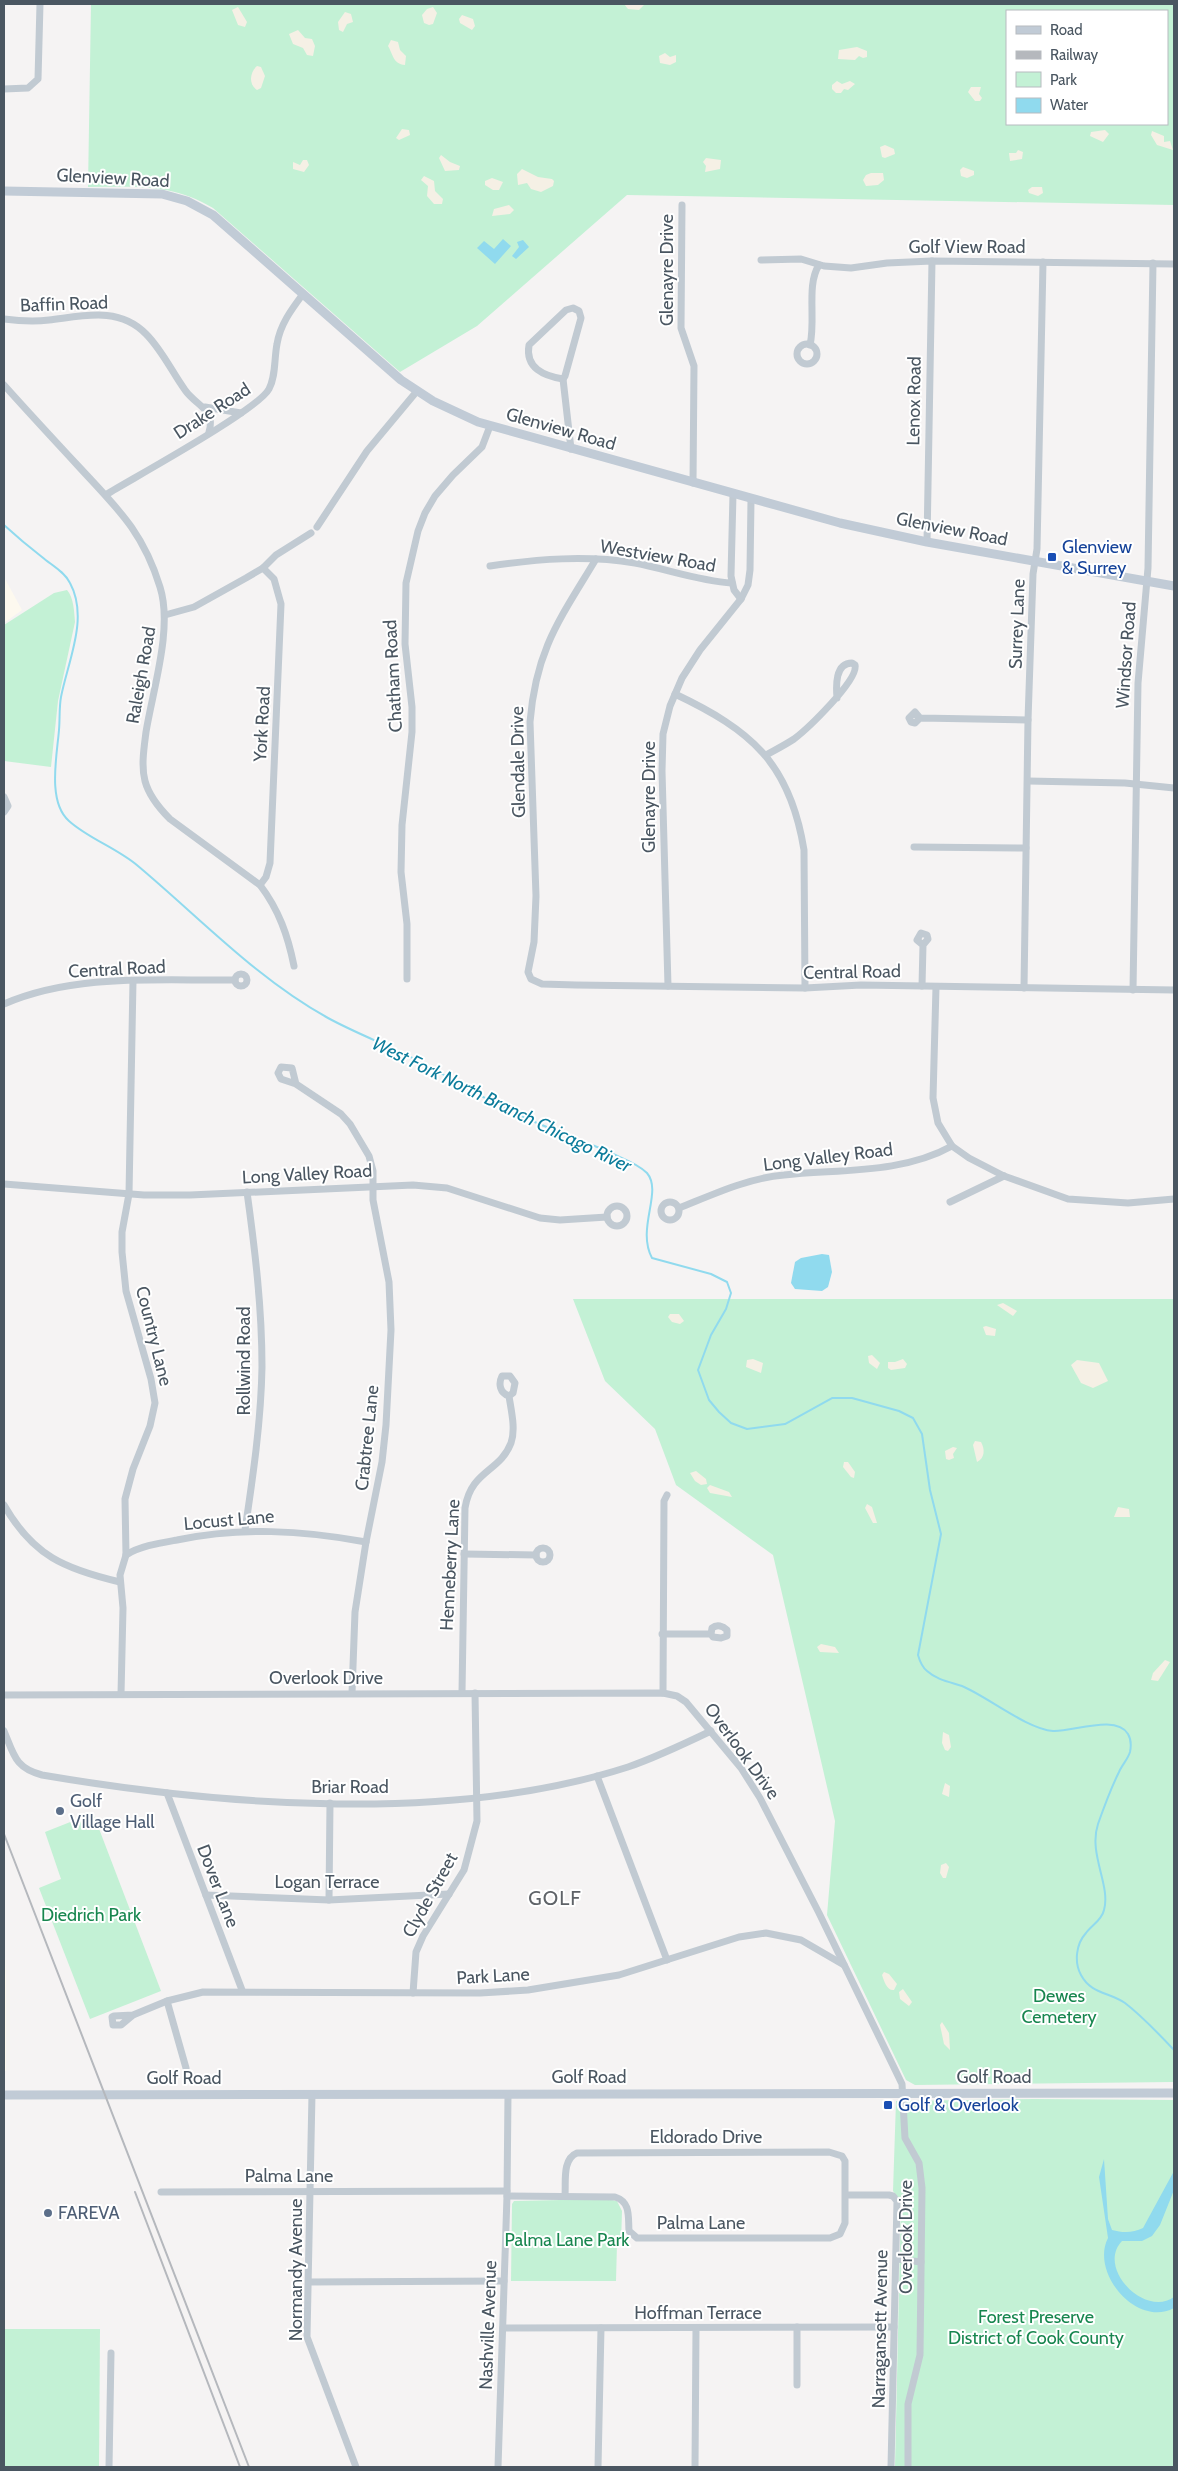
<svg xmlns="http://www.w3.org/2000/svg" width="1178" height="2471" viewBox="0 0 1178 2471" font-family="Cabin,sans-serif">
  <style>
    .commercial { fill: #fdf9ef }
    .green { fill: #c3f1d5; fill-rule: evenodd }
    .sand { fill: #f5f0e5 }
    .water { fill: #90daee }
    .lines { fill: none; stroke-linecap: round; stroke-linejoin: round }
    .stream { stroke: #90daee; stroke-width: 2 }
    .street { stroke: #c1cad2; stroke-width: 7 }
    .secondary { stroke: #c1cbd6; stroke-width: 9 }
    .rail { stroke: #b5b8bd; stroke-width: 2 }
    .transit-dot { fill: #1a4fb4; stroke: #fff; stroke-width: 2 }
    .service-dot { fill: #5c6f8a; stroke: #fff; stroke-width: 2 }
    .labels { text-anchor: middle; stroke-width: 4; stroke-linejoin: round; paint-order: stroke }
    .street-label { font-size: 18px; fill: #4a5661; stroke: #fff }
    .transit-label { font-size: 18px; fill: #164399; stroke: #fff; text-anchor: start }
    .service-label { font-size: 18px; fill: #4e5e75; stroke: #fff; text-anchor: start }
    .park-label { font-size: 18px; fill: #17864f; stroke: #fff }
    .water-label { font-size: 19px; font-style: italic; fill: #0c7c9b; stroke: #fff }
    .quarter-label { font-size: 20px; letter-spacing: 1px; fill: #5f6368; stroke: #fff }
  </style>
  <rect width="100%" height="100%" fill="#f5f3f3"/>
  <g class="commercial">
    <path d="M4,577l18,33 -18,13z"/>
    <path d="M4,1933l2,44v94h-2z"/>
  </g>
  <g class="green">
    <path d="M91,4h1083v201l-547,-10 -150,131 -77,46 -187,-164c-41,-25 -79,-21 -125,-21zM1007,11h160v113h-160z"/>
    <path d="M67,590c7,8 7,22 8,32l-17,79 -7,66 -47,-6v-136l50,-32z"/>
    <path d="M573,1299h601v783l-259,3 -9,-5 -79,-165 8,-94 -62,-266 -97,-70 -21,-56 -50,-48z"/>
    <path d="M93,1813l68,178 -71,28 -51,-131 22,-9 -16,-47z"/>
    <path d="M1034,2099l140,1v367h-279l6,-266 -8,-10 3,-90z"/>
    <path d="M607,2199l10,2 5,10 -1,33h-4l-1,37h-105l1,-77 2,-3z"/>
    <path d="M4,2329h96l-1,138h-95z"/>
  </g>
  <g class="sand">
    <path d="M624,4h21l-6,6 -11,-1z"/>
    <path d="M238,7l9,15 -2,5 -7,-2 -6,-15z"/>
    <path d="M433,7l4,6 -4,11 -4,1 -5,-2 -2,-8 5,-6z"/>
    <path d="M345,12l6,2 2,8 -6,2 -4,8 -4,-2 -1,-8z"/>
    <path d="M462,15l11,4 2,7 -3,4 -12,-7 -1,-4z"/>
    <path d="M298,30l7,8 7,1 3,7 -2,10 -6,-1 -4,-7 -10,-4 -4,-10z"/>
    <path d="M391,40l7,2 2,8 6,6 -1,9c-12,-1 -12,-11 -17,-19z"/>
    <path d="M857,47l10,4v6l-4,1 -4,-2 -4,4 -17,-1 1,-9z"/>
    <path d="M665,53l5,4 6,-2v7l-6,3 -10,-2 -1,-7z"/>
    <path d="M257,66l4,1 4,9 -4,12 -4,2c-9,-6 -7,-18 0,-24z"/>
    <path d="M837,81l5,3 8,-3 5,3 -7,6 -4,-1 -3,4h-5l-4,-4v-4z"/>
    <path d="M971,87h10l-2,7 3,4 -2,3h-5l-7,-9z"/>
    <path d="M402,129l7,1 1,5 -11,5 -3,-2z"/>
    <path d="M1105,130l4,4 -6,8 -13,-6 1,-4z"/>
    <path d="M1152,131l12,5v6l6,-1 3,9 -16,-5 -6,-10z"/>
    <path d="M885,145l9,4 1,5 -10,4 -3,-1 -2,-10z"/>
    <path d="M1018,150l5,2 -1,7 -12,2 -1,-8h7z"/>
    <path d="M441,155l9,7 10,4 -1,4 -14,1 -6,-13z"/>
    <path d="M706,158l15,2 -1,9 -15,3 1,-6 -3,-4z"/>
    <path d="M303,160h4l2,5 -5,7 -11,-3v-7l7,3z"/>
    <path d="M963,167l11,4v4l-7,3 -6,-2 -1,-6z"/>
    <path d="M522,169l16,8 14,2 2,2 -1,5 -12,6 -10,-3 -4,-6 -9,2 -1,-11z"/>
    <path d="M871,173h12l1,7 -6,5 -12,1 -3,-6 3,-5z"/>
    <path d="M424,176l10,5 1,10 8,8 -1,5h-8l-7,-8 1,-10 -7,-6z"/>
    <path d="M492,178l11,4 -4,8h-6l-8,-5v-4z"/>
    <path d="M1032,187h10l1,6 -5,3 -9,-3 -1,-3z"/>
    <path d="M509,205l5,5 -4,4 -18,2 2,-7z"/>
    <path d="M1003,1303l14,8 -4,5 -16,-11z"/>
    <path d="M670,1314h9l5,7 -4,3 -8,-2 -4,-5z"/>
    <path d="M986,1326l10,3 -1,7 -9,-1 -3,-8z"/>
    <path d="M872,1355l8,8 -3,6 -8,-6 -1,-7z"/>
    <path d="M753,1359l10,4 -2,10 -15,-6 1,-7z"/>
    <path d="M903,1359l4,5 -2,4 -14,2 -3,-2v-6h7z"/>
    <path d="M1077,1360l22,3 9,18 -15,7 -12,-5 -10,-18z"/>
    <path d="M975,1441l6,1c4,7 4,16 -4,20l-4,-17z"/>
    <path d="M953,1447l4,1 -4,6 1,4 -5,2 -3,-1 -1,-8z"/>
    <path d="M844,1462h4l7,10 -1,6 -3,-1 -8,-10z"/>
    <path d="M696,1471l10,8 1,5 -6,1 -6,-4 -5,-8z"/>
    <path d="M710,1485l19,7 3,5 -22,-4 -3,-5z"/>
    <path d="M867,1504l5,3 5,16h-4l-8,-15z"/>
    <path d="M1118,1507l11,2 1,8h-16z"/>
    <path d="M821,1644l14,3 4,6 -19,-1 -3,-5z"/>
    <path d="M1165,1660l5,2 -12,19 -7,-1 2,-7z"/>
    <path d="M943,1732l6,3 2,12 -3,4 -3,-1 -3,-7z"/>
    <path d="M945,1783l5,3 -1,11 -7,-3z"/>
    <path d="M946,1863l3,4 -3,11h-3l-3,-5 1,-8z"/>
    <path d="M884,1972l5,2 8,10 -3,6c-7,1 -10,-9 -12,-15z"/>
    <path d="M903,1989l9,13 -3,4 -9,-7 -1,-7z"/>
    <path d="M942,2022l7,11 1,17 -6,-6 -4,-19z"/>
  </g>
  <g class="water">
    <path d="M503,239l8,7 -16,18 -18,-16 7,-7 10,8z"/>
    <path d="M523,240l6,7 -13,12 -4,-3 7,-9 -2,-5z"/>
    <path d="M822,1254l7,1 3,17 -4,15 -6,4 -27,-2 -4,-6 4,-21 6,-4z"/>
    <path d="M1104,2159l4,60 4,11c11,3 21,3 31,-2l31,-57v19l-14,35 -8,11 -10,5h-20c-26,27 23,77 52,56v11c-37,20 -84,-35 -66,-70l-9,-61z"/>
  </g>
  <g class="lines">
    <path class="stream" d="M4,525c12,11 25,22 38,32 9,8 22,14 28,26 19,35 -2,78 -9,114 -2,11 -1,22 -2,33 -2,25 -12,72 10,91 20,18 48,27 69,45 62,52 119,113 190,152 33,18 68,30 100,48 31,17 61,36 93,50 30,14 62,24 92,38 11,5 25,10 34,19 16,19 -11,55 5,85l59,16 16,8 4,11 -5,16 -15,26 -13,35 11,30 10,12 12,11 16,6 38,-5 47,-26h20l47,13 14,7 9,16 8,56 11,44 -23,121c2,7 4,12 9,16 10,9 23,11 35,15 26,11 65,43 91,45 20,1 63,-17 75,3 3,5 3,13 2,18 -2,7 -8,13 -11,20 -8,16 -15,35 -21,52 -10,30 13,61 6,86 -2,10 -12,15 -18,23 -10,11 -12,29 -5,42 10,19 28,17 44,28 17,13 34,31 49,47"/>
    <g class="street">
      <path d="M4,89l24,-1 10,-9 2,-75"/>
      <path d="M682,205l-1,123 13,38 -1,117"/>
      <path d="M761,260l40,-1 23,7 27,2 36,-5 45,-2 242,3"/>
      <path d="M573,308l6,3 2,7 -16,58 -2,3c-19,-3 -38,-11 -34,-34l37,-35z"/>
      <path d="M4,319c15,2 30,3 45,1 34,-4 70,-14 97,14 16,16 26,38 39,56 11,16 31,19 24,42"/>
      <circle cx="807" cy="354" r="10"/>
      <path d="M810,345c6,-25 -4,-60 9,-80"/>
      <path d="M563,379l8,70"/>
      <path d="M4,385c25,28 51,56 77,84 37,40 62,63 79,118 13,41 -7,102 -14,145 -2,16 -5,34 -1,49 4,15 14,27 25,38l90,66c19,25 28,51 34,81"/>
      <path d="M205,407l36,6"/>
      <path d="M107,494c28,-17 151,-84 162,-105 7,-13 5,-30 8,-45 3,-19 14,-34 26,-50"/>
      <path d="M733,494l-2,82 3,14 7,9"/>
      <path d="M317,527l50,-76 50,-60"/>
      <path d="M927,542l5,-281"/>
      <path d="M596,559c-36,60 -60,90 -66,163l6,174 -2,46 -6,30 3,7 11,5 34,1 229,3 56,-3 313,5"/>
      <path d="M490,566c48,-7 96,-11 145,-3 32,6 64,18 97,20"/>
      <path d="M165,615l29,-8 52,-29 17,-10 13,-13 35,-22"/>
      <path d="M675,694c76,36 115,69 129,156l1,138"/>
      <path d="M920,718l-5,5 -4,-1 -2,-4 6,-6 5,6 108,2"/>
      <path d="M766,755c9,-5 19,-10 28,-16 12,-9 65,-59 61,-74l-3,-2c-17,0 -16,23 -15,35"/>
      <path d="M1028,781l97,2 49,5"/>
      <path d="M4,797l4,9 -4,6"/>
      <path d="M914,847l112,1"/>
      <path d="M260,885l6,-8 4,-14 11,-259 -7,-25 -11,-11"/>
      <circle cx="241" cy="980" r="6"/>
      <path d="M407,979v-55l-6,-52 1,-47 10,-93v-25l-7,-63 1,-61 12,-52 7,-18 10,-17 18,-21 29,-28 8,-21"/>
      <path d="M668,986l-6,-215 1,-37 7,-28 12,-28 18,-28 41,-51 7,-14 2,-15 1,-70"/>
      <path d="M922,986l1,-41 5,-6 -1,-4 -6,-2 -4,7 6,5"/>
      <path d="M936,987l-3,111 5,25 14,23 17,12 35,18 64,23 60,4 46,-4"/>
      <path d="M1024,988l4,-268 5,-146 4,-25 6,-287"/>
      <path d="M1133,990l5,-307 10,-115 5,-305"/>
      <path d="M4,1004c72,-31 154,-23 231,-24"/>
      <path d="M296,1084l-4,-16 -11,-1 -3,6 3,6 15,5 45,30 9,10 19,32 4,15v29l16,82 2,48 -5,95 -4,37 -16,80 -11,70 -3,81"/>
      <path d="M4,1184l140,11h46l223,-10 34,3 93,30 20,2 47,-3"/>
      <path d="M950,1202l54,-26"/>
      <circle cx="670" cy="1211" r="9"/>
      <circle cx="617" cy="1216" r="10"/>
      <path d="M679,1208c33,-13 69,-30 105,-33 55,-6 118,-1 168,-29"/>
      <path d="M4,1505c29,51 61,64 116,77"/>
      <path d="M245,1530c8,-54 16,-108 17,-163 0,-59 -7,-117 -15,-175"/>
      <circle cx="543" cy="1555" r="7"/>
      <path d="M464,1554l72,1"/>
      <path d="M126,1555c14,-9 34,-12 51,-15 64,-13 124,-10 189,2"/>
      <path d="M662,1634h49l2,3 8,1 6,-2v-6c-4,-4 -10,-6 -15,-2l-1,6"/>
      <path d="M462,1693l3,-185c6,-38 35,-36 46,-65 5,-14 0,-33 -2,-47l4,-3 2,-10 -5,-7h-8c-4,8 -2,17 7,20"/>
      <path d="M663,1693l1,-192 3,-6"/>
      <path d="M121,1694l2,-86 -3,-33 6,-20 -1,-56 8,-30 17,-43 5,-23 -4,-24 -25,-88 -4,-39v-20l7,-38 4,-213"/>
      <path d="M4,1695l659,-2 14,3 9,6 55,66 19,30 59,115 83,171 3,54 14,25 3,25 -2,167 -12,49v63"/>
      <path d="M4,1731c10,24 11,37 38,44 182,31 409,49 586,-8 29,-10 56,-23 83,-36"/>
      <path d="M597,1776l70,184"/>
      <path d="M167,1793l75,197"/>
      <path d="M206,1895l123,5 120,-6"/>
      <path d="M329,1900l1,-97"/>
      <path d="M413,1993l3,-41 7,-16 41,-66 13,-49 -2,-128"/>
      <path d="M167,2001l19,67"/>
      <path d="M133,2015l-19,1 -2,1 1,8h8l12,-10 34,-14 36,-9 277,1 48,-3 91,-15 120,-38 27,-4 35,7 43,25"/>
      <path d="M312,2094l-5,243 49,130"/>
      <path d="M161,2192l346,-1"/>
      <path d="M846,2195h43l4,1 4,5 -6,266"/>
      <path d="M507,2196l108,1c16,5 13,20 14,34l8,7h193l10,-4 5,-11v-62l-3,-5 -13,-4 -252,1c-15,6 -11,29 -12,42"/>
      <path d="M897,2259l24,3"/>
      <path d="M309,2282l195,-1"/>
      <path d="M797,2327v58"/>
      <path d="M503,2328l391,-1"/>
      <path d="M109,2467l2,-114"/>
      <path d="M498,2467l9,-271 1,-102"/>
      <path d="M598,2467l3,-139"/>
      <path d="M695,2467l1,-139"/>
    </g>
    <g class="secondary">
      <path d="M4,191l158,3 25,7 26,14 188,165 32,21 45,21 362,101 87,19 247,44"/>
      <path d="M4,2095l1170,-2"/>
    </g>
    <g class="rail">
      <path d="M4,1834l245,633"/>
      <path d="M135,2192l105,275"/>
    </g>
  </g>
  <g class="transit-dot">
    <rect x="1047" y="552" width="10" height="10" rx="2.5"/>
    <rect x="883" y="2100" width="10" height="10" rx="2.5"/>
  </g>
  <g class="service-dot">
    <circle cx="60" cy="1811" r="5"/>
    <circle cx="48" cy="2213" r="5"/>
  </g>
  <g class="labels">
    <g class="street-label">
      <text transform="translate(113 178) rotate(3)" y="6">Glenview Road</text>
      <text x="967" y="253">Golf View Road</text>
      <text transform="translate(667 270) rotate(-90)" y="6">Glenayre Drive</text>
      <text transform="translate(64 304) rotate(-2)" y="6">Baffin Road</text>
      <text transform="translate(914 401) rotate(-89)" y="6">Lenox Road</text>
      <text transform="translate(212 411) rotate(-33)" y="6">Drake Road</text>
      <text transform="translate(561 429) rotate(16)" y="6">Glenview Road</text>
      <text transform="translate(952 529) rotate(11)" y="6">Glenview Road</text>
      <text transform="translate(658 556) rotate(10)" y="6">Westview Road</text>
      <text transform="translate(1017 624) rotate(-88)" y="6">Surrey Lane</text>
      <text transform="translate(1126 655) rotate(-86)" y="6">Windsor Road</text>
      <text transform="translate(141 675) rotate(-80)" y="6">Raleigh Road</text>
      <text transform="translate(393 676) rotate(-93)" y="6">Chatham Road</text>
      <text transform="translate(262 724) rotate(-87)" y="6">York Road</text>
      <text transform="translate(518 762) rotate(-91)" y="6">Glendale Drive</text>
      <text transform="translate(649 797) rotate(-90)" y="6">Glenayre Drive</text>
      <text transform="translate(117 969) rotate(-3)" y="6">Central Road</text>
      <text transform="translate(852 972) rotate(-1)" y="6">Central Road</text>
      <text transform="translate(828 1157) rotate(-7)" y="6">Long Valley Road</text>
      <text transform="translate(307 1174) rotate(-3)" y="6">Long Valley Road</text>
      <text transform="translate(154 1336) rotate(76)" y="6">Country Lane</text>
      <text transform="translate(244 1361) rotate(-90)" y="6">Rollwind Road</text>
      <text transform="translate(367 1438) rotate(-84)" y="6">Crabtree Lane</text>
      <text transform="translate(229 1520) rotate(-5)" y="6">Locust Lane</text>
      <text transform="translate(450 1565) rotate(-87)" y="6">Henneberry Lane</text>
      <text x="326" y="1684">Overlook Drive</text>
      <text transform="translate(742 1751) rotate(54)" y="6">Overlook Drive</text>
      <text x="350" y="1793">Briar Road</text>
      <text x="327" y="1888">Logan Terrace</text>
      <text transform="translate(218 1886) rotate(69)" y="6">Dover Lane</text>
      <text transform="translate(430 1895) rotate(-61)" y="6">Clyde Street</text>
      <text transform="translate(493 1976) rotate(-3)" y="6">Park Lane</text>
      <text x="589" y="2083">Golf Road</text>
      <text x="994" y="2083">Golf Road</text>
      <text x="184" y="2084">Golf Road</text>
      <text x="706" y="2143">Eldorado Drive</text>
      <text x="289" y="2182">Palma Lane</text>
      <text x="701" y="2229">Palma Lane</text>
      <text transform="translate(906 2237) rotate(-90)" y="6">Overlook Drive</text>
      <text transform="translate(296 2270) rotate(-90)" y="6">Normandy Avenue</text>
      <text x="698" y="2319">Hoffman Terrace</text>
      <text transform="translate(488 2325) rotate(-88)" y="6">Nashville Avenue</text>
      <text transform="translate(880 2329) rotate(-89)" y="6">Narragansett Avenue</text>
    </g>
    <g class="transit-label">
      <text x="1062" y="553">Glenview<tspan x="1062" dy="21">&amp; Surrey</tspan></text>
      <text x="898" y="2111">Golf &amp; Overlook</text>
    </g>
    <g class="service-label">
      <text x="70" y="1807">Golf<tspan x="70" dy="21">Village Hall</tspan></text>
      <text x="58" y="2219">FAREVA</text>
    </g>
    <g class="park-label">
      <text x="91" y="1921">Diedrich Park</text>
      <text x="1059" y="2002">Dewes<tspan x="1059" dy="21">Cemetery</tspan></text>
      <text x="567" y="2246">Palma Lane Park</text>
      <text x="1036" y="2323">Forest Preserve<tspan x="1036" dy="21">District of Cook County</tspan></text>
    </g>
    <g class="water-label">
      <text transform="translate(502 1104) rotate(26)" y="7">West Fork North Branch Chicago River</text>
    </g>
    <g class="quarter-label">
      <text x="555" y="1905">GOLF</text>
    </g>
  </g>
  <rect width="1178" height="2471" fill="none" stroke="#4a5661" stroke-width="10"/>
  <rect x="1006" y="10" width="162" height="115" fill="#ffffff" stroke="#b7bbc0"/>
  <rect x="1016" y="26" width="25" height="8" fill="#c1cbd6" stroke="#b7bbc0"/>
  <text x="1050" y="35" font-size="15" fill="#4a5661">Road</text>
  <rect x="1016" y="51" width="25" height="8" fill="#b5b8bd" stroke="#b7bbc0"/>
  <text x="1050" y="60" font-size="15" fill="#4a5661">Railway</text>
  <rect x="1016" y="72" width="25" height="15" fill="#c3f1d5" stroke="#b7bbc0"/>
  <text x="1050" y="85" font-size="15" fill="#4a5661">Park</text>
  <rect x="1016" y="98" width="25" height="15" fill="#90daee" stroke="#b7bbc0"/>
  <text x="1050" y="110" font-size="15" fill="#4a5661">Water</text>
</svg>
